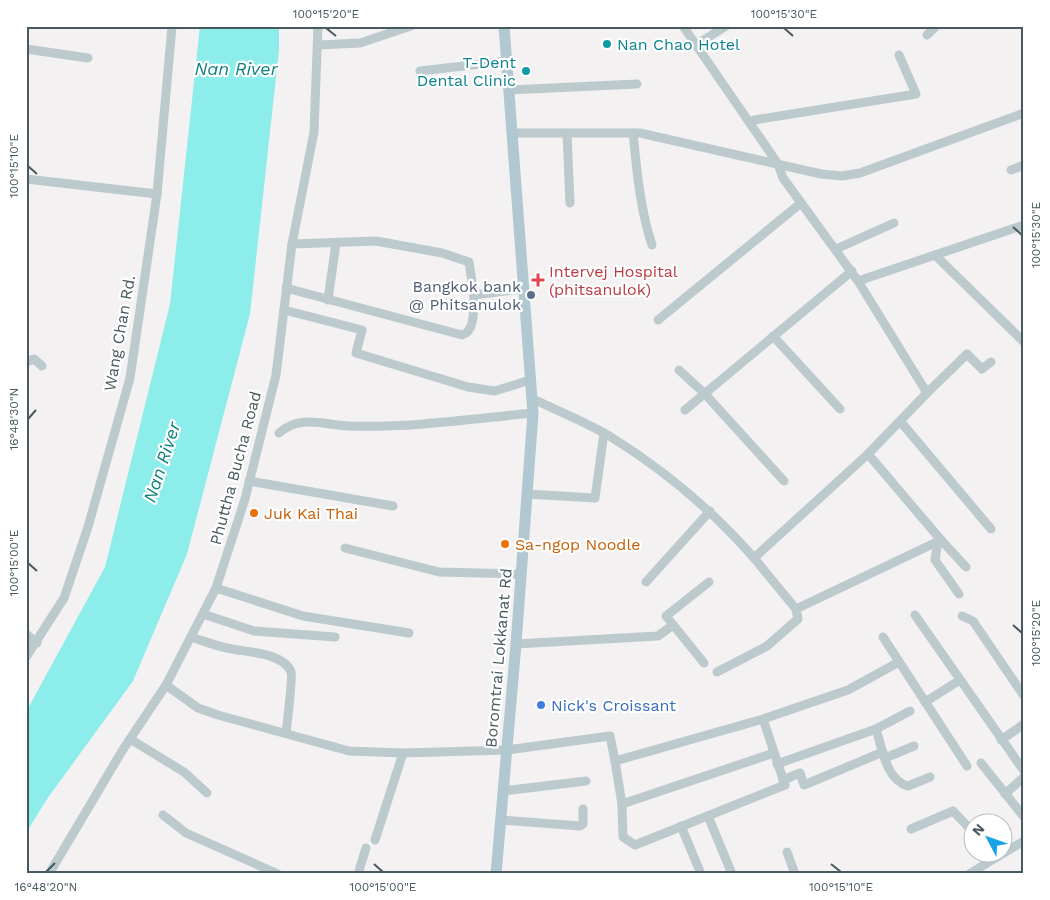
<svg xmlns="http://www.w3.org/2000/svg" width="1050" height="900" viewBox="0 0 1050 900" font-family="'Work Sans',sans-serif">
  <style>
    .water { fill: #8dedeb }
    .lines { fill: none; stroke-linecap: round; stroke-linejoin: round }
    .minor { stroke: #bccace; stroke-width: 9 }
    .major { stroke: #b1c8d0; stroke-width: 11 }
    .ticks { fill: none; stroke: #485a5f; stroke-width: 2 }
    .culture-dot { fill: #0f9aa8; stroke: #fff; stroke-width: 2 }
    .health-dot { fill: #e0444e; stroke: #fff; stroke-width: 2 }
    .service-dot { fill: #5c6f8a; stroke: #fff; stroke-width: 2 }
    .food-dot { fill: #e8710a; stroke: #fff; stroke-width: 2 }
    .shop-dot { fill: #3f7fe0; stroke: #fff; stroke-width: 2 }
    .labels { text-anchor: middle; stroke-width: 4.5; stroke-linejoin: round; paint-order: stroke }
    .culture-label { font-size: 16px; fill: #0d838f; stroke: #fff; text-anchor: start }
    .health-label { font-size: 16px; fill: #be3a42; stroke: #fff; text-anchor: start }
    .service-label { font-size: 16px; fill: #4e5e75; stroke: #fff; text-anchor: end }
    .street-label { font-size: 16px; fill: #485a5f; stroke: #fff }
    .food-label { font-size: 16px; fill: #c56008; stroke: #fff; text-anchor: start }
    .shop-label { font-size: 16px; fill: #366cbe; stroke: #fff; text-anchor: start }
    .water-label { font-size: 18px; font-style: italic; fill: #0d807d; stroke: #fff }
    .neatline { fill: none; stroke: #485a5f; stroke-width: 2 }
    .ticks-label { font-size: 12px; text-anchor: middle; fill: #485a5f }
  </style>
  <rect width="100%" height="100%" fill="#f3f1f2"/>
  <path class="water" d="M200,26h79v24l-29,264 -63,240 -54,127 -86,118 -21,34v-121l79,-145 65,-263z"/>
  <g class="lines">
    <g class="minor">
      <path d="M927,35l9,-9"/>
      <path d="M319,45l41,-2 51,-17"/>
      <path d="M696,45l30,-19"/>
      <path d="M26,49l62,9"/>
      <path d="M420,71l87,-10"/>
      <path d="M509,90l128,-6"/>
      <path d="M750,122l4,-2 162,-26 -17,-39"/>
      <path d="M512,133h128l181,41 21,2 18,-3 164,-60"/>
      <path d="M567,133l3,70"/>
      <path d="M633,133c4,38 7,76 19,112"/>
      <path d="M1011,170l13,-5"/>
      <path d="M26,179l131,15"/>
      <path d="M292,244l84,-3 66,12 27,9 5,33"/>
      <path d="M836,249l58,-26"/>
      <path d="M935,255l89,87"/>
      <path d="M858,281l166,-56"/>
      <path d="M286,288l176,47c14,-4 11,-27 12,-40l48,-6"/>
      <path d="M328,300l8,-57"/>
      <path d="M284,310l78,20 -6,23 112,34 27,4 35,-11"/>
      <path d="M658,320l143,-117"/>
      <path d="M773,336l67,73"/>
      <path d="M26,362l8,-3 8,7"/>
      <path d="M679,370l26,24 79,87"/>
      <path d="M927,393l40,-39 15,15 9,-7"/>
      <path d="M531,398c27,13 55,24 80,39 53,33 102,74 143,121l114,-104 59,-61 -69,-112 -75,-103 -5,-14 -95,-138"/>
      <path d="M685,410l167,-139"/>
      <path d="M900,421l91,108"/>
      <path d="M279,433c21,-19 45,-8 70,-7 62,2 122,-7 184,-13"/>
      <path d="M868,454l73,86"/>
      <path d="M249,481l144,25"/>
      <path d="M527,494l68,4 9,-65"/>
      <path d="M938,541l-3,19 24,34"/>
      <path d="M345,548l94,24 82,2"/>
      <path d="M646,582l64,-71"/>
      <path d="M216,588l87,28 106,17"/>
      <path d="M796,609l145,-69 25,27"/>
      <path d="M203,614l51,17 81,6"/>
      <path d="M915,615l109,156"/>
      <path d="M962,616l11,5 51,75"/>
      <path d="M26,634l11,9"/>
      <path d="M191,637c13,4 27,10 41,12 15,3 52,4 59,23 2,5 -4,52 -5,61"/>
      <path d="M883,637l84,129"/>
      <path d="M516,644l142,-8 15,-11"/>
      <path d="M26,657l38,-59 24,-71 42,-149 27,-184 15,-168"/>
      <path d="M704,663l-38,-47 43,-34"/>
      <path d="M717,672l50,-26 31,-27 -2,-10 -42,-51"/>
      <path d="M166,685l32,23 20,7 131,36 54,2 104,-3 103,-14 5,25"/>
      <path d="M925,702l35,-22"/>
      <path d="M763,719l22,66 -150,60 -12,-8 -1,-33 -7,-43 148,-42 85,-29 51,-28"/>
      <path d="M876,729c6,19 10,51 32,57l22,-9"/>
      <path d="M130,739l54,33 23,21"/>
      <path d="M1001,740l23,-16"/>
      <path d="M885,758l29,-12"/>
      <path d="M981,763l43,54"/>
      <path d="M777,764l99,-35 34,-18"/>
      <path d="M783,780l17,-7 4,12 79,-33"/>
      <path d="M503,791l83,-10"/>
      <path d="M1005,794l19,-17"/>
      <path d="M622,804l152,-51"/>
      <path d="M163,815l23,18 92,41"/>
      <path d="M708,816l24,58"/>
      <path d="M501,820l79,6 3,-2v-15"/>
      <path d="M681,826l20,48"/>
      <path d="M911,829l42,-18 19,20"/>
      <path d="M375,840l28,-87"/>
      <path d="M787,852l8,22"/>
      <path d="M49,874l73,-123 44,-66 50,-97 29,-89 31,-124 16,-131 22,-112 4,-106"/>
      <path d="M358,874l8,-26"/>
      <path d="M969,874l55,-33"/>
    </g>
    <path class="major" d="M496,874l20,-230 17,-231 -29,-387"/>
  </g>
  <path class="ticks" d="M326,28l10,8M784,28l9,8M28,166l9,8M1013,227l9,8M28,419l8,-9M28,563l9,8M1013,625l9,8M374,864l9,8M831,864l10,8M46,872l9,-9"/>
  <g class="culture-dot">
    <circle cx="607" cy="44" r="5"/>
    <circle cx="526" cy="71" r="5"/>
  </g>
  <path class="health-dot" d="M535.5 272.5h5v5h5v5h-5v5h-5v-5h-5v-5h5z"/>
  <circle class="service-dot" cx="531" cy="295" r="5"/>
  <g class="food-dot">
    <circle cx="254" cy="513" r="5"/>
    <circle cx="505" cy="544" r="5"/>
  </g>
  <circle class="shop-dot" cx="541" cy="705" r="5"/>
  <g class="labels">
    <g class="culture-label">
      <text x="617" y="50">Nan Chao Hotel</text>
      <text x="516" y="68" text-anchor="end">T-Dent<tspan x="516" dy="18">Dental Clinic</tspan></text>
    </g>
    <g class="health-label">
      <text x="549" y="277">Intervej Hospital<tspan x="549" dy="18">(phitsanulok)</tspan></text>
    </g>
    <g class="service-label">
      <text x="521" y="292">Bangkok bank<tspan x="521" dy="18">@ Phitsanulok</tspan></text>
    </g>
    <g class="street-label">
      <text transform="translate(119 333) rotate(-80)" y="6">Wang Chan Rd.</text>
      <text transform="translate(235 468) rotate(-75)" y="6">Phuttha Bucha Road</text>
      <text transform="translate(498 658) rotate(-85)" y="6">Boromtrai Lokkanat Rd</text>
    </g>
    <g class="food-label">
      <text x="264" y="519">Juk Kai Thai</text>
      <text x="515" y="550">Sa-ngop Noodle</text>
    </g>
    <g class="shop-label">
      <text x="551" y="711">Nick's Croissant</text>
    </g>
    <g class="water-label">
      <text x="236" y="75">Nan River</text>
      <text transform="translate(162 462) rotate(-72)" y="6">Nan River</text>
    </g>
  </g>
  <rect width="1050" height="900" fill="none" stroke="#ffffff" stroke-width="55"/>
  <g transform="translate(988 838) rotate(311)"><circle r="24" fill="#ffffff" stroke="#b6bdbf"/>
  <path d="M0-4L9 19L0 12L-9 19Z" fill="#17a3e7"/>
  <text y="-8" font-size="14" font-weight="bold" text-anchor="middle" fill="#485a5f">N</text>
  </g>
  <rect x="28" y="28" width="994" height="844" class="neatline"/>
  <g class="ticks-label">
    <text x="326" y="18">100°15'20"E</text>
    <text x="784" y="18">100°15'30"E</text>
    <text transform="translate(14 166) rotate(-90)" y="4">100°15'10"E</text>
    <text transform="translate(1036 235) rotate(-90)" y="4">100°15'30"E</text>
    <text transform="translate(14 419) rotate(-90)" y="4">16°48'30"N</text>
    <text transform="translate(14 563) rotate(-90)" y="4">100°15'00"E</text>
    <text transform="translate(1036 633) rotate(-90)" y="4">100°15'20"E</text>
    <text x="46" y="891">16°48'20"N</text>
    <text x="383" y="891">100°15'00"E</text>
    <text x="841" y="891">100°15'10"E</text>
  </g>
</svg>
